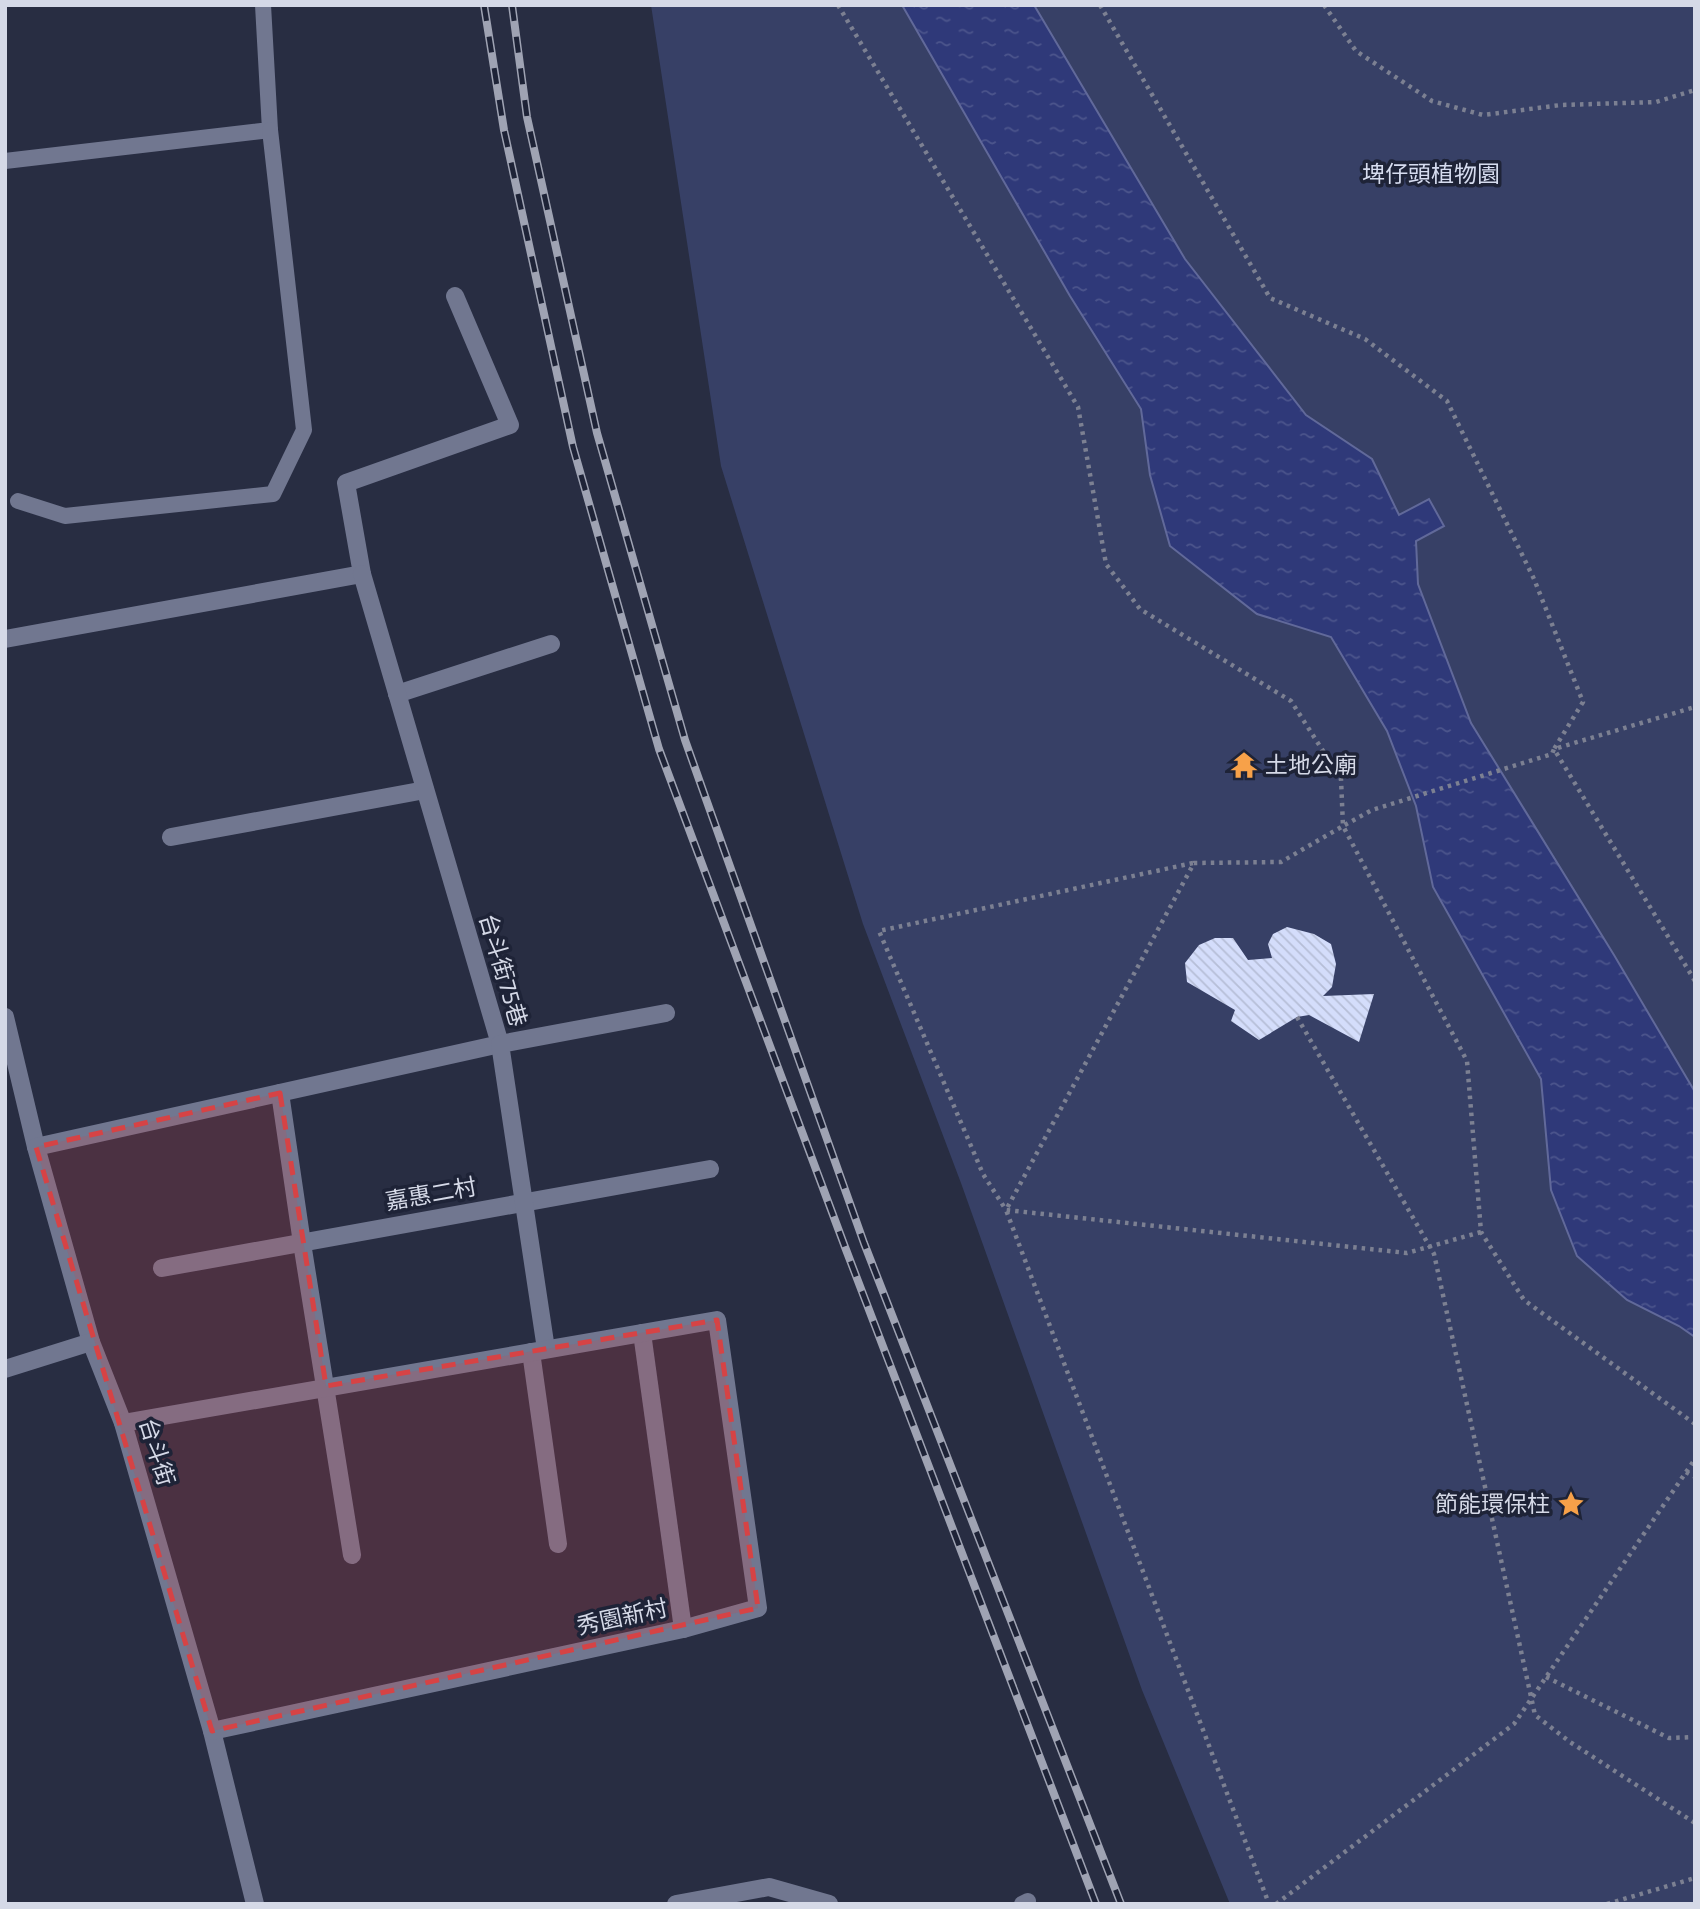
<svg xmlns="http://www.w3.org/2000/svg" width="1700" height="1909" viewBox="0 0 1700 1909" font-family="'Exo 2','Noto Sans TC',sans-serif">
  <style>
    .park { fill: #374066 }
    .water { fill: url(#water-ripples); stroke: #61699a; stroke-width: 2 }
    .building { fill: url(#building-back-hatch) }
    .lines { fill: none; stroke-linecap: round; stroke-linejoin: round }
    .path { stroke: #7c8092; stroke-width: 4.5; stroke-dasharray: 3.5 5; stroke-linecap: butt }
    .service { stroke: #717790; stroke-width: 16 }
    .minor { stroke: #717790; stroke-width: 18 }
    .rail-casing { stroke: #9fa3b3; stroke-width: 8 }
    .rail { stroke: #1e2337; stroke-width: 5; stroke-dasharray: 16; stroke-linecap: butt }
    .marked { fill: #d64345; fill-opacity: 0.2; stroke: #d64345; stroke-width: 5; stroke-dasharray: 14 9; stroke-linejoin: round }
    .labels { text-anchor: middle; stroke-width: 7; stroke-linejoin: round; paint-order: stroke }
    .park-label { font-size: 23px; fill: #d6dcef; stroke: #1e2337 }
    .poi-label { font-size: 23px; fill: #d5d9e7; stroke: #1e2337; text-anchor: start }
    .street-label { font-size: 23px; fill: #d5d9e7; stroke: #1e2337 }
  </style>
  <defs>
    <pattern id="water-ripples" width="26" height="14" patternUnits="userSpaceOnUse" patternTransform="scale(1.75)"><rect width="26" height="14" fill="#2f3979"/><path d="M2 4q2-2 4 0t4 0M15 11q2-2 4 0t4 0" fill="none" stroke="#4c558c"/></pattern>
    <pattern id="building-back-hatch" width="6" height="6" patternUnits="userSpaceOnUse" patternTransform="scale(1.75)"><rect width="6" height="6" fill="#d4ddfb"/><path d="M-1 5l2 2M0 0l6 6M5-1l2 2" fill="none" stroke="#b6bed7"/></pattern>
  </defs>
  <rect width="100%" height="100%" fill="#282d42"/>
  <path class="park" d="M651,5h1044v1899h-465l-88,-214 -181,-507 -98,-259 -142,-458z"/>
  <path class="water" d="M902,5h132l151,254 121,156 66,44 27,56 30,-16 15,27 -28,15 2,43 53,139 143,232 81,137v245l-16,-11 -52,-26 -50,-44 -26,-66 -10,-111 -108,-192 -17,-81 -29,-75 -56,-94 -74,-23 -87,-68 -20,-71 -9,-66 -71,-113z"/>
  <path class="building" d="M1287,927l27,7 17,10 5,20 -4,23 -9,9 51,-2 -15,48 -50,-27 -12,2 -38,23 -28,-19 4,-11 -48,-28 -2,-19 14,-18 16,-7h18l15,22 24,-2 -4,-14 5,-10z"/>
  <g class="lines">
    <g class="path">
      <path d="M838,5l240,402 28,157 34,45 151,92 50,78 2,47 -62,36 -87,1 -188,347 263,694"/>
      <path d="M1100,5l170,293 95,41 82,62 87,178 49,123 -29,47 141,-42"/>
      <path d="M1324,5l32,46 76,50 51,14 78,-10 95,-3 39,-12"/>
      <path d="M1193,863l-314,68 104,243 23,36 401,43 74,-21"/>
      <path d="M1695,981l-141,-232 -2,5 -180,56 -29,16 124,235 14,171 43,68 171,124"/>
      <path d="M1297,1017l137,237 101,461 35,27 125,81"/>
      <path d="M1686,1472l9,5"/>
      <path d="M1546,1677l123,61 26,-1"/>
      <path d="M1276,1904l238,-180 181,-265"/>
      <path d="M1607,1904l88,-26"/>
    </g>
    <g class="service">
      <path d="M5,161l265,-31 -7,-125"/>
      <path d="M18,501l47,15 208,-22 31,-64 -34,-300"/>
      <path d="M1022,1904l6,-3"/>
    </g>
    <g class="minor">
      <path d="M5,639l357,-65 -16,-91 164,-58 -55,-129"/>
      <path d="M397,694l154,-50"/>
      <path d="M171,837l254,-47"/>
      <path d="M5,1017l31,130 55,195 32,81 89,308 43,173"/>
      <path d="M280,1093l22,150 50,312"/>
      <path d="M36,1147l464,-103 -138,-470"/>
      <path d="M162,1268l548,-99"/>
      <path d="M642,1333l41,296"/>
      <path d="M546,1349l-46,-305 166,-31"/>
      <path d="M531,1352l27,192"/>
      <path d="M5,1369l86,-27"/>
      <path d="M123,1423l594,-103 41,288 -75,21 -471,102"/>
      <path d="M676,1904l93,-17 60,17"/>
    </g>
    <defs>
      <g id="rail">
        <path d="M484,5l20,125 69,317 86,302 186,498 251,657"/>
        <path d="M512,5l15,112 70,316 88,307 179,503 257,661"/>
      </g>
    </defs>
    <use href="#rail" class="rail-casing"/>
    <use href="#rail" class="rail"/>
  </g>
  <path class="marked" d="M280,1093l46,293 391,-66 41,288 -546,123 -176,-584z"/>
  <defs>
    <symbol id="temple-bare" viewBox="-9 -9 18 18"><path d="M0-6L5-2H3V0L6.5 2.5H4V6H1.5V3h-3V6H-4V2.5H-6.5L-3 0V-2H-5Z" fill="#f7a149" stroke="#1e2337" stroke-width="2.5" paint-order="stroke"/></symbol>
    <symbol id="sight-bare" viewBox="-9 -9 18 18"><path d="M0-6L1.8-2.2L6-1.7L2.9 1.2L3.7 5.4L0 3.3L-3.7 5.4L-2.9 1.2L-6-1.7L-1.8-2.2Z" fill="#f7a149" stroke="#1e2337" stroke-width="2.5" paint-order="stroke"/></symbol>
  </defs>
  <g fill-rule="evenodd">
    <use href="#temple-bare" x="1225" y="746" width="38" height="38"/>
    <use href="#sight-bare" x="1552" y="1485" width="38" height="38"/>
  </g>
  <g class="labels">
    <g class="park-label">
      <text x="1431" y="182">埤仔頭植物園</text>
    </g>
    <g class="poi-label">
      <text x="1265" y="773">土地公廟</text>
      <text x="1550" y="1512" text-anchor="end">節能環保柱</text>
    </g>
    <g class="street-label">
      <text transform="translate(503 970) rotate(74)" y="8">台斗街75巷</text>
      <text transform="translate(431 1194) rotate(-10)" y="8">嘉惠二村</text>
      <text transform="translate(157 1452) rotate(73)" y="8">台斗街</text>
      <text transform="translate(622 1617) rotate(-12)" y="8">秀園新村</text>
    </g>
  </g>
  <rect width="1700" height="1909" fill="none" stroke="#d5d9e7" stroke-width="14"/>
</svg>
